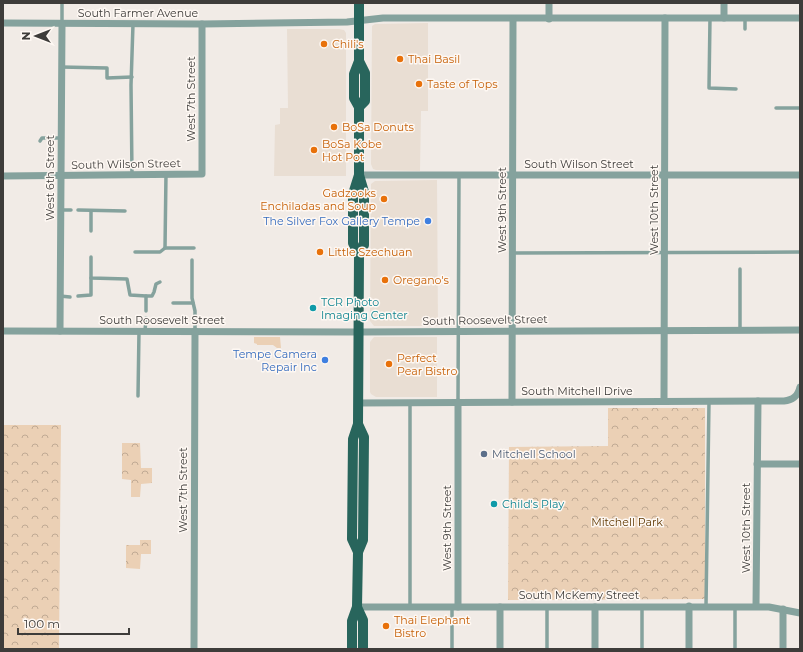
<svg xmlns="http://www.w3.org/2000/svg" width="803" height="652" viewBox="0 0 803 652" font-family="Montserrat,sans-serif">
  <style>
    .built { fill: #e9ded3 }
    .green { fill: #ebd0b5 }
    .park { fill: url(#park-crowns) }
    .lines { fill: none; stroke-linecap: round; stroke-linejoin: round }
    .service { stroke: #85a29d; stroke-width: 3.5 }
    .minor { stroke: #85a29d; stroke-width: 7 }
    .primary { stroke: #28655c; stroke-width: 10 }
    .food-dot { fill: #e8710a; stroke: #fef8f3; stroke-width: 1.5 }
    .shop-dot { fill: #3f7fe0; stroke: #fef8f3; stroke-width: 1.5 }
    .culture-dot { fill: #0f9aa8; stroke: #fef8f3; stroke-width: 1.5 }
    .service-dot { fill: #5c6f8a; stroke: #fef8f3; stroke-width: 1.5 }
    .labels { text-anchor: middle; stroke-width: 3; stroke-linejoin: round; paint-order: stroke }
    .street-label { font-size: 11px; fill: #3e3c3a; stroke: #fef8f3 }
    .food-label { font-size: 11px; fill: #c56008; stroke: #fef8f3; text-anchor: start }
    .shop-label { font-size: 11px; fill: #366cbe; stroke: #fef8f3; text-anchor: end }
    .culture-label { font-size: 11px; fill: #0d838f; stroke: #fef8f3; text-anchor: start }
    .service-label { font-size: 11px; fill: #4e5e75; stroke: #fef8f3; text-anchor: start }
    .park-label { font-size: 11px; fill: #603800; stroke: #fef8f3 }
  </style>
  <defs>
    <pattern id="park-crowns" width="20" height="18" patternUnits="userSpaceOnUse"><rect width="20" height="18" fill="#ebd0b5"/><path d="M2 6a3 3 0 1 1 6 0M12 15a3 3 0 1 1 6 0" fill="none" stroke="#c0aa94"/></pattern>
  </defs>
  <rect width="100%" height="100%" fill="#f1ebe6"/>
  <g class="built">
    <path d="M428,23v88h-7l-1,60 -44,-1 -3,-1 -2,-5 1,-138 3,-2z"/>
    <path d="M287,29h52l5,1 2,3v143h-72l1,-51 5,-1v-16h8z"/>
    <path d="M437,180l1,146h-64l-4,-5 1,-137 4,-3z"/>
    <path d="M374,337h63v60h-61l-5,-3 -1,-2v-50z"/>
  </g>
  <path class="green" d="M254,337h26l1,11h-4l-4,-3h-16v-1l-3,-1z"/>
  <g class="park">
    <path d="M608,408h97v191l-197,1 1,-153 99,-1z"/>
    <path d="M3,425h58l-2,224h-56z"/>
    <path d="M122,443h18l1,25h11v15l-11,1 -1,13h-9v-17l-9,-1z"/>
    <path d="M140,540h11v14h-10l-1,15 -14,-1v-23h14z"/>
  </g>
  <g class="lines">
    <g class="service">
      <path d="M62,3v21"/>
      <path d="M710,18l-1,70 27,1"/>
      <path d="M745,18v11"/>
      <path d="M61,67l46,1v10l25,-1"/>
      <path d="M776,108h24"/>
      <path d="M40,141l2,-3h19"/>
      <path d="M132,175l-1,-90 2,-61"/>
      <path d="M61,210h10"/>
      <path d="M78,210l47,1"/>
      <path d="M91,231v-20"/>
      <path d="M165,248l1,-74"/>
      <path d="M135,252h25l5,-4h29"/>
      <path d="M513,253l287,-1"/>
      <path d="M91,257v21l36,1 3,16 16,1"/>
      <path d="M192,260v38l3,13v20"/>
      <path d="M60,296l10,1"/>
      <path d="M78,296l13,-1v-17"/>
      <path d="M173,303h20"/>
      <path d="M146,311v-15h6l2,-4 2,-8 4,-2"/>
      <path d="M740,330v-61"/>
      <path d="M145,331l1,-13"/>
      <path d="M138,396l1,-65"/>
      <path d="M458,402l1,-227"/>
      <path d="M706,606l3,-205"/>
      <path d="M735,606v43"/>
      <path d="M410,607v-204"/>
      <path d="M452,607v42"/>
      <path d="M547,607v42"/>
      <path d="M642,649v-43"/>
    </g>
    <g class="minor">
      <path d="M724,3v15"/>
      <path d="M549,19v-16"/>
      <path d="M3,23l199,1 145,-2 36,-4h417"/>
      <path d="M359,175h441"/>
      <path d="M3,176l199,-2v-150"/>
      <path d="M3,331l356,1 441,-2"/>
      <path d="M60,331l2,-307"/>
      <path d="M664,401l1,-383"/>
      <path d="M512,402l1,-383"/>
      <path d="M358,403l426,-2c9,-1 14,-5 16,-14"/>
      <path d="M757,464h43"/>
      <path d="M756,606l2,-205"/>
      <path d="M357,607h412l31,6"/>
      <path d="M458,607v-205"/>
      <path d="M595,607v42"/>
      <path d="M194,649l1,-318"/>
      <path d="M500,649v-42"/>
      <path d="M689,649v-43"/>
      <path d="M783,649v-40"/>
    </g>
    <g class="primary">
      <path d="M359,107l6,-6v-28l-6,-12"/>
      <path d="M359,175l5,17v53l-5,10"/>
      <path d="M358,552l-6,-13 1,-100 5,-15 1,-169 -6,-12v-49l6,-19v-68l-5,-9v-24l5,-13v-58"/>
      <path d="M357,607l6,13v29"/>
      <path d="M352,649v-28l5,-14 1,-55 5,-12 1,-103 -6,-13"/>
    </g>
  </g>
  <g class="food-dot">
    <circle cx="324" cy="44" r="4"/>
    <circle cx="400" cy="59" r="4"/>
    <circle cx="419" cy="84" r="4"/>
    <circle cx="334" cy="127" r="4"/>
    <circle cx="314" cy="150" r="4"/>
    <circle cx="384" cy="199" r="4"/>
    <circle cx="320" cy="252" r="4"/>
    <circle cx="385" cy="280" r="4"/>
    <circle cx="389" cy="364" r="4"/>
    <circle cx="386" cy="626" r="4"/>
  </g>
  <g class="shop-dot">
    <circle cx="428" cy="221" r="4"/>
    <circle cx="325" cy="360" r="4"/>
  </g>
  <g class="culture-dot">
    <circle cx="313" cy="308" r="4"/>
    <circle cx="494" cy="504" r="4"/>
  </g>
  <circle class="service-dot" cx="484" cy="454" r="4"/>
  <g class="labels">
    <g class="street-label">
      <text x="138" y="17">South Farmer Avenue</text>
      <text transform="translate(191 99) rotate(-90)" y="4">West 7th Street</text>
      <text transform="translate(126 164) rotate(-1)" y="4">South Wilson Street</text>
      <text x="579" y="168">South Wilson Street</text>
      <text transform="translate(50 178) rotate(-90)" y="4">West 6th Street</text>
      <text transform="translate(502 210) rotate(-90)" y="4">West 9th Street</text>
      <text transform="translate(654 210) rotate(-90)" y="4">West 10th Street</text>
      <text x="162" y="324">South Roosevelt Street</text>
      <text transform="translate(485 320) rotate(-1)" y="4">South Roosevelt Street</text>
      <text x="577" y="395">South Mitchell Drive</text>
      <text transform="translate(183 490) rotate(-90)" y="4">West 7th Street</text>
      <text transform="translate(447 528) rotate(-90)" y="4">West 9th Street</text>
      <text transform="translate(746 528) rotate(-90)" y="4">West 10th Street</text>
      <text x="579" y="599">South McKemy Street</text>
    </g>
    <g class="food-label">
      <text x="332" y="48">Chili's</text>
      <text x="408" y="63">Thai Basil</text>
      <text x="427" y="88">Taste of Tops</text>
      <text x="342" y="131">BoSa Donuts</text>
      <text x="322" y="148">BoSa Kobe<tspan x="322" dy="13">Hot Pot</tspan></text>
      <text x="376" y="197" text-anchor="end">Gadzooks<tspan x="376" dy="13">Enchiladas and Soup</tspan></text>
      <text x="328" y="256">Little Szechuan</text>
      <text x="393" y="284">Oregano's</text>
      <text x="397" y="362">Perfect<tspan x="397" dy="13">Pear Bistro</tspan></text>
      <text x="394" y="624">Thai Elephant<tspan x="394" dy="13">Bistro</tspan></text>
    </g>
    <g class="shop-label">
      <text x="420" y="225">The Silver Fox Gallery Tempe</text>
      <text x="317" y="358">Tempe Camera<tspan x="317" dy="13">Repair Inc</tspan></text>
    </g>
    <g class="culture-label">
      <text x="321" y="306">TCR Photo<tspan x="321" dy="13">Imaging Center</tspan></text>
      <text x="502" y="508">Child's Play</text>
    </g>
    <g class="service-label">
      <text x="492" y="458">Mitchell School</text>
    </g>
    <g class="park-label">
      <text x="627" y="526">Mitchell Park</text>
    </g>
  </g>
  <rect width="803" height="652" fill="none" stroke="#3e3c3a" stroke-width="8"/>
  <g transform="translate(36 36) rotate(270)" stroke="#fef8f3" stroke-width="3" paint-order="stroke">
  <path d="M0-3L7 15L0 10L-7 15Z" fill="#3e3c3a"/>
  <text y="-6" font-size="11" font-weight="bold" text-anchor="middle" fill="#3e3c3a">N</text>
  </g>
  <path d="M18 628v6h111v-6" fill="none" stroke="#3e3c3a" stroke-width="2"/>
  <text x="24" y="628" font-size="12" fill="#3e3c3a" stroke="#fef8f3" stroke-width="3" paint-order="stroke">100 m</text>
</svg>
